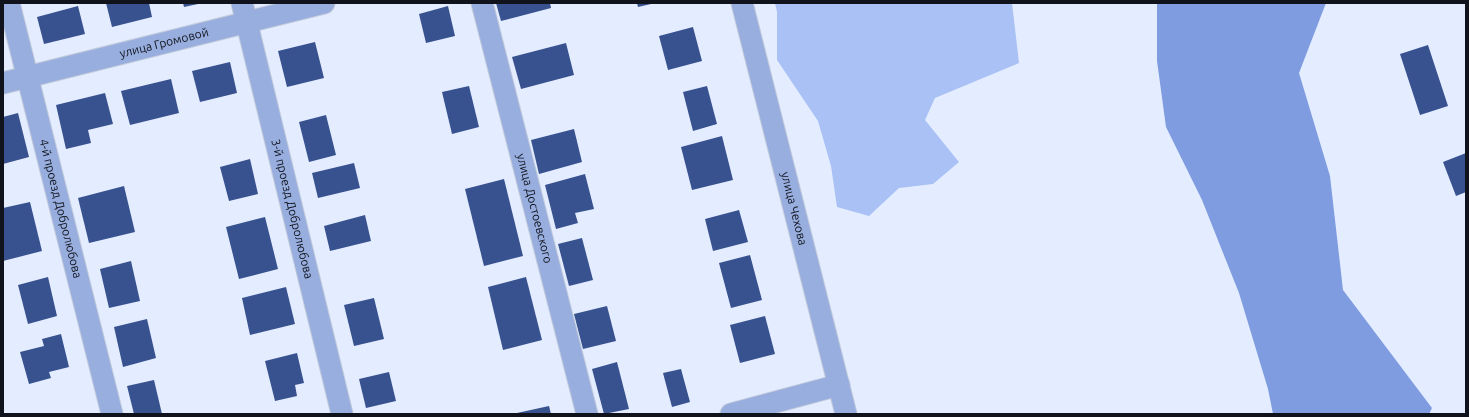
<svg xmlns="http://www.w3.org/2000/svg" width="1469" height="417" viewBox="0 0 1469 417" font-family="Ubuntu,sans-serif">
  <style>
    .green { fill: #a9c1f5 }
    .water { fill: #7f9ce1 }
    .building { fill: #38518f }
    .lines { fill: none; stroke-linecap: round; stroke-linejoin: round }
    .street-casing { stroke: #c2cadb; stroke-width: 23 }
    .street { stroke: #98aedf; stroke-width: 21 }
    .labels { text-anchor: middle; stroke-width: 4; stroke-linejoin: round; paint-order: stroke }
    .street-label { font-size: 12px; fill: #10131b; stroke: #e4edff }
  </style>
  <rect width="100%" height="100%" fill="#e4edff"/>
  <path class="green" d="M775,3h237l7,60 -84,35 -10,22 34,42 -26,22 -34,4 -30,28 -32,-9 -6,-41 -13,-45 -41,-61v-48z"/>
  <path class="water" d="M1157,3h169l-27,70 31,103 13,114 89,118 -3,6h-156l-5,-25 -29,-96 -37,-93 -36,-73 -9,-66z"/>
  <g class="building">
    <path d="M106,3h43l3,14 -40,10z"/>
    <path d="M183,3h15v1l-14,3z"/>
    <path d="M496,3h54l1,5 -50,13z"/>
    <path d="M637,3h14v1l-13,3z"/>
    <path d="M78,6l7,28 -41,10 -7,-27z"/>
    <path d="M448,6l7,30 -29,7 -7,-29z"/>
    <path d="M693,27l9,34 -34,9 -9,-34z"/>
    <path d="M315,42l9,36 -37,9 -9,-36z"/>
    <path d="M566,43l8,32 -53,14 -9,-32z"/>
    <path d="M1428,45l20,61 -28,9 -20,-61z"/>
    <path d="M230,62l7,31 -37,9 -8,-31z"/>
    <path d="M171,79l8,34 -49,12 -9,-34z"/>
    <path d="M469,86l10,41 -27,7 -10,-42z"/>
    <path d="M707,86l10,38 -24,7 -10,-39z"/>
    <path d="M105,93l8,31 -25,6 3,13 -25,6 -10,-44z"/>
    <path d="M18,113l11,44 -26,7v-47z"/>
    <path d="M326,115l10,40 -27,7 -10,-40z"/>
    <path d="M574,129l8,33 -43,12 -8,-34z"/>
    <path d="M722,136l11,44 -41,10 -11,-43z"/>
    <path d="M1466,153v39l-10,4 -13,-34z"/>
    <path d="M250,159l8,35 -29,7 -9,-34z"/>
    <path d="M354,163l6,25 -42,10 -6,-25z"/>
    <path d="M585,174l9,35 -19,4 3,10 -22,6 -11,-44z"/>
    <path d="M504,179l19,77 -39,10 -19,-77z"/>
    <path d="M124,186l11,46 -46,11 -11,-45z"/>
    <path d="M30,202l12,49 -39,10v-53z"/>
    <path d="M739,210l9,32 -35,9 -8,-32z"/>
    <path d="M365,215l6,26 -41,10 -6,-25z"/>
    <path d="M265,217l13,52 -39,10 -13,-52z"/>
    <path d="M582,238l11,42 -24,6 -11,-42z"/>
    <path d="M750,255l12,45 -31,8 -12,-45z"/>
    <path d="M131,261l9,40 -31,7 -9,-39z"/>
    <path d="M48,277l9,39 -29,8 -10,-39z"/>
    <path d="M526,277l16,63 -39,10 -15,-63z"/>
    <path d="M286,287l9,37 -45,11 -8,-37z"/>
    <path d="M374,298l10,41 -30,7 -10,-41z"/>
    <path d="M607,306l9,35 -33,8 -9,-35z"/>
    <path d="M765,316l10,38 -35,9 -10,-38z"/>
    <path d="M147,319l9,39 -33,9 -9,-40z"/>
    <path d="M61,334l8,33 -20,5 2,6 -22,6 -9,-32 24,-6 -2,-7z"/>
    <path d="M297,353l7,30 -9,2 2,11 -22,5 -10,-40z"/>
    <path d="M617,362l12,47 -25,5 -12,-45z"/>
    <path d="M681,369l9,33 -18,5 -9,-34z"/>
    <path d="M389,372l7,29 -30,7 -7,-29z"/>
    <path d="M154,380l8,34h-28l-7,-28z"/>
    <path d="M549,406l2,8h-34v-1z"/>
  </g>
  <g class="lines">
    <defs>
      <g id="street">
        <path id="s1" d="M9,3l103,411"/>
        <path id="s2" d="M242,3l100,411"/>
        <path id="s3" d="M482,3l105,411"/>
        <path id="s4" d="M742,3l104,411"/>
        <path id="s5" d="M3,83l321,-80"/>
        <path d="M731,414l108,-29"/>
      </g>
    </defs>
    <use href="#street" class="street-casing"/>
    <use href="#street" class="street"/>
  </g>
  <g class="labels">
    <g class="street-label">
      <text dy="4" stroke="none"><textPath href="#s5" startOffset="166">улица Громовой</textPath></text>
      <text dy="4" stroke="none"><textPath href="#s2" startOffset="212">3-й проезд Добролюбова</textPath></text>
      <text dy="4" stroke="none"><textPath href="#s3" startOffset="212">улица Достоевского</textPath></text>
      <text dy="4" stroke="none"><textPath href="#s1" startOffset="212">4-й проезд Добролюбова</textPath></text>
      <text dy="4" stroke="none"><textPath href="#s4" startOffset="212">улица Чехова</textPath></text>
    </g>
  </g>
  <rect width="1469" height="417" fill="none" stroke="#10131b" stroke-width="8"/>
</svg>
